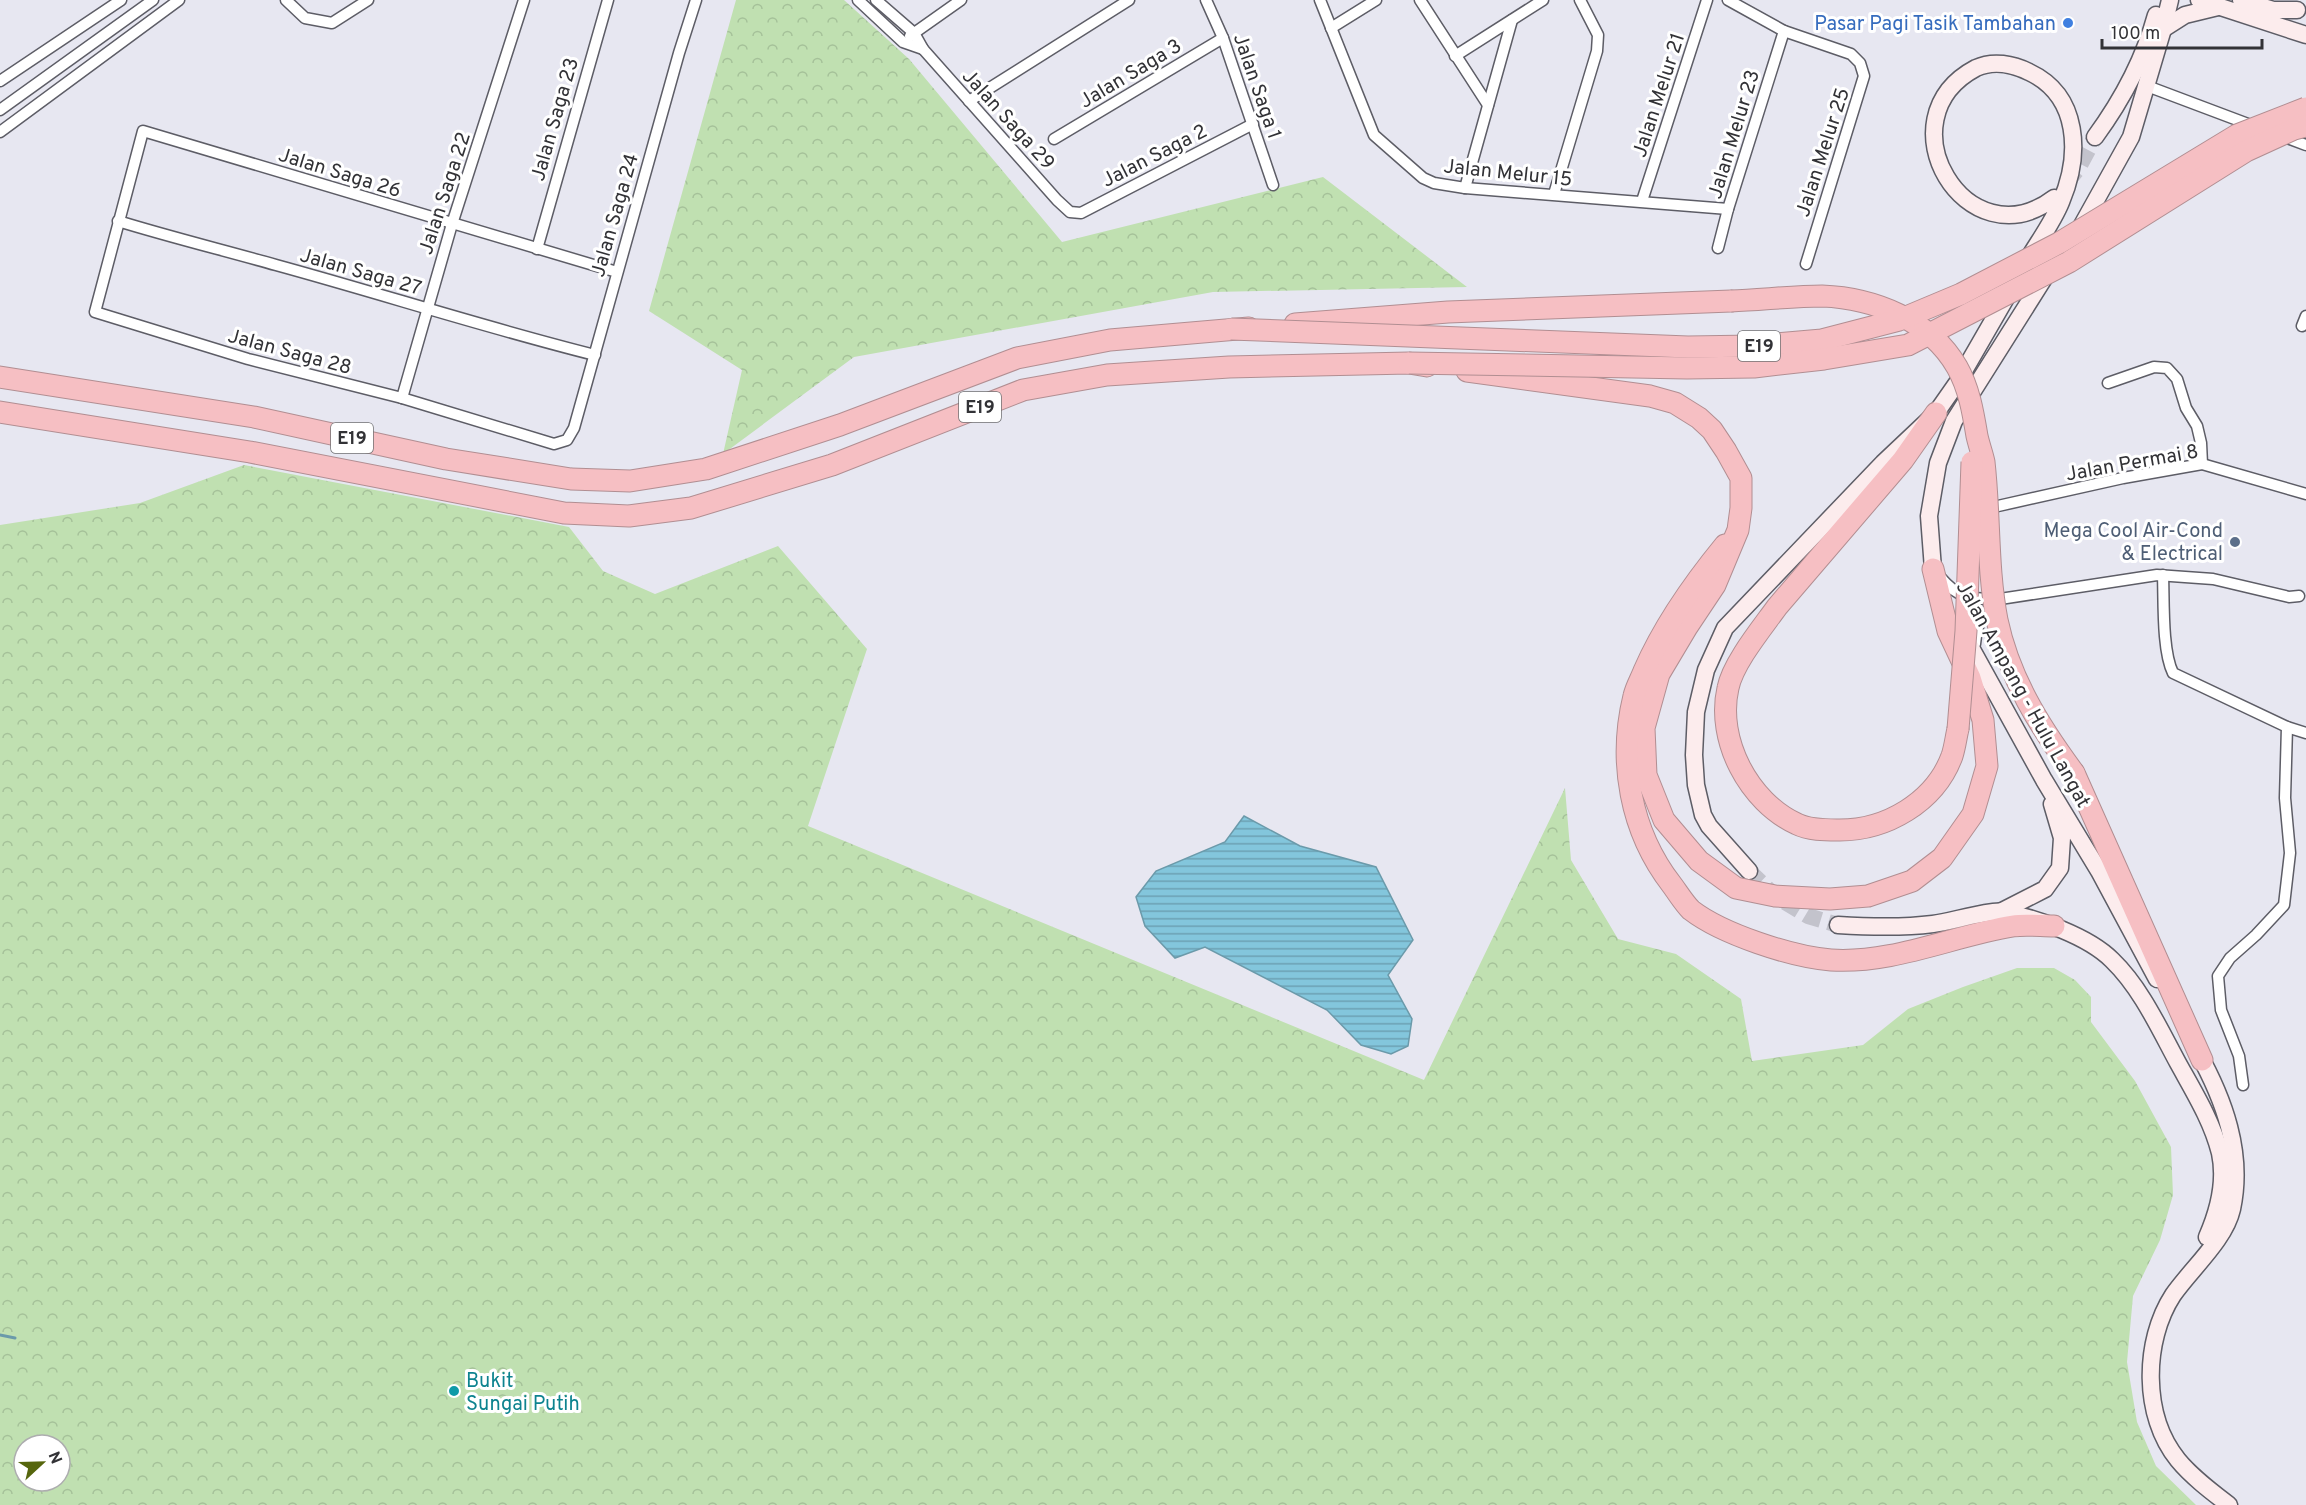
<svg xmlns="http://www.w3.org/2000/svg" width="2306" height="1505" viewBox="0 0 2306 1505" font-family="Overpass,sans-serif">
  <style>
    .forest { fill: url(#forest-crowns); fill-rule: evenodd }
    .water { fill: url(#water-rules); stroke: #6b9aaa; stroke-width: 1.5 }
    .lines { fill: none; stroke-linecap: round; stroke-linejoin: round }
    .stream { stroke: #6b9aaa; stroke-width: 3 }
    .secondary-tunnel { stroke: #c3c3cc; stroke-width: 16; stroke-dasharray: 16 8; stroke-linecap: butt }
    .street-casing { stroke: #5d5d66; stroke-width: 13 }
    .secondary-casing { stroke: #5d5d66; stroke-width: 19 }
    .highway-casing { stroke: #b18e92; stroke-width: 23 }
    .street { stroke: #fff; stroke-width: 10 }
    .secondary { stroke: #fceced; stroke-width: 16 }
    .highway { stroke: #f6bfc3; stroke-width: 21 }
    .highway-bridge-casing { stroke: #b18e92; stroke-width: 23; stroke-linecap: butt }
    .highway-bridge { stroke: #f6bfc3; stroke-width: 21 }
    .shop-dot { fill: #3f7fe0; stroke: #fff; stroke-width: 2 }
    .service-dot { fill: #5c6f8a; stroke: #fff; stroke-width: 2 }
    .culture-dot { fill: #0f9aa8; stroke: #fff; stroke-width: 2 }
    .labels { text-anchor: middle; stroke-width: 6; stroke-linejoin: round; paint-order: stroke }
    .shield { fill: #fff; stroke: #707072; stroke-width: 1.5 }
    .shield-label { font-size: 18px; font-weight: bold; fill: #323236 }
    .shop-label { font-size: 20px; fill: #366cbe; stroke: #fff; text-anchor: end }
    .street-label { font-size: 20px; fill: #323236; stroke: #fff }
    .service-label { font-size: 20px; fill: #4e5e75; stroke: #fff; text-anchor: end }
    .culture-label { font-size: 20px; fill: #0d838f; stroke: #fff; text-anchor: start }
  </style>
  <defs>
    <pattern id="forest-crowns" width="20" height="18" patternUnits="userSpaceOnUse" patternTransform="scale(1.5)"><rect width="20" height="18" fill="#c0e0b1"/><path d="M2 6a3 3 0 1 1 6 0M12 15a3 3 0 1 1 6 0" fill="none" stroke="#a5c199"/></pattern>
    <pattern id="water-rules" width="6" height="5" patternUnits="userSpaceOnUse" patternTransform="scale(1.5)"><rect width="6" height="5" fill="#83c6dc"/><path d="M0 2.5h6" fill="none" stroke="#6ca1b3"/></pattern>
  </defs>
  <rect width="100%" height="100%" fill="#e7e7f1"/>
  <g class="forest">
    <path d="M736,0h108l65,59 153,183 261,-65 144,110 -254,5 -359,65 -131,97 19,-84 -93,-59z"/>
    <path d="M244,465l325,62 34,44 52,23 123,-48 89,103 -59,177 616,254 141,-292 6,72 47,79 58,15 65,45 11,62 111,-16 45,-36 55,-22 54,-19h37l21,12 16,17v25l44,59 36,66 2,48 -13,45 -27,56 -6,66 10,60 19,44 40,39h-2196v-980l140,-22zM24,1445h36v36h-36z"/>
  </g>
  <path class="water" d="M1244,816l56,30 76,21 37,73 -25,35 24,44 -4,27 -17,8 -30,-9 -34,-35 -122,-63 -30,11 -30,-32 -9,-29 20,-26 69,-29z"/>
  <g class="lines">
    <path class="stream" d="M0,1335l15,3"/>
    <g class="secondary-tunnel">
      <path d="M2066,183l12,-14 17,-32"/>
      <path d="M1749,871l26,25 33,20 30,9"/>
    </g>
    <defs>
      <g id="street">
        <path d="M286,0l19,18 27,5 36,-23"/>
        <path d="M858,0l45,42 20,7"/>
        <path d="M876,0l38,33 9,16 134,151 13,12 11,1 172,-89"/>
        <path d="M1206,0l17,38 50,147"/>
        <path d="M1320,0l54,135 49,43 11,5 31,5 263,21"/>
        <path d="M1420,0l68,105"/>
        <path d="M1728,0l56,31 67,23 9,9 4,13 -58,188"/>
        <path d="M1331,28l45,-28"/>
        <path d="M910,36l51,-36"/>
        <path d="M1455,56l88,-56"/>
        <path d="M0,81l121,-81"/>
        <path d="M2147,86l109,41"/>
        <path d="M969,101l160,-101"/>
        <path d="M0,110l153,-110"/>
        <path d="M0,132l179,-132"/>
        <path d="M2282,136l24,9"/>
        <path d="M1054,139l169,-101"/>
        <path d="M1465,188l47,-168"/>
        <path d="M1554,194l43,-143 1,-16 -18,-35"/>
        <path d="M1642,201l65,-201"/>
        <path d="M118,221c52,16 105,29 158,44 106,29 211,63 319,90"/>
        <path d="M1718,248l10,-39 56,-178"/>
        <path d="M537,249l71,-249"/>
        <path d="M617,272l-474,-141 -48,181 153,47 154,39 152,46 13,-4 7,-12 105,-375 17,-53"/>
        <path d="M2302,326l4,-10"/>
        <path d="M2108,383l46,-16 13,1 10,11 9,29 11,18 4,17 1,21"/>
        <path d="M402,398l50,-174 72,-224"/>
        <path d="M1998,506l125,-28 79,-14 104,30"/>
        <path d="M2163,575c1,26 -1,76 10,98l114,54 -2,71 5,55 -6,52 -28,30 -26,23 -12,18 3,34 18,46 4,29"/>
        <path d="M1940,577c20,23 30,22 60,22l157,-24 56,4 76,18 10,-1"/>
        <path d="M1975,644c2,-19 5,-29 20,-41"/>
        <path d="M2287,727l19,6"/>
      </g>
      <g id="secondary">
        <path d="M2199,0l107,35"/>
        <path d="M2241,0l32,10h24"/>
        <path d="M2163,29l22,-14 33,-8"/>
        <path d="M2095,137c27,-37 49,-78 61,-122"/>
        <path d="M2027,261c11,-19 26,-39 34,-59 20,-47 19,-106 -32,-130 -16,-8 -36,-12 -53,-4 -96,51 -9,196 78,130"/>
        <path d="M1938,580l-5,-11 -4,-53 9,-53 16,-42 94,-149 33,-45 50,-90 32,-108 7,-29"/>
        <path d="M1964,635l80,145 55,91 58,108"/>
        <path d="M1749,871l-40,-45 -6,-11 -7,-30 -2,-30 2,-43 10,-42 19,-42 158,-165 53,-50 21,-30 53,-92"/>
        <path d="M2002,911l43,-22 15,-21 2,-30 -10,-34"/>
        <path d="M1838,925c32,2 64,3 95,-1 18,-2 57,-15 72,-12 33,7 83,24 107,48 29,28 47,68 66,103 16,29 34,58 42,90 6,28 -2,59 -13,84"/>
        <path d="M2197,1051c27,48 47,102 35,158 -7,31 -41,60 -59,86 -30,46 -31,121 5,165 14,17 34,32 51,45"/>
      </g>
      <g id="highway">
        <path d="M1295,324l153,-12 283,-11"/>
        <path d="M1467,371l183,25 25,7 24,15 13,12 14,21 15,27v30l-3,22 -23,55 -28,42 -28,47 -15,54 2,47 18,45 35,41 37,27 39,8 55,3 38,-3 44,-15 30,-23 31,-44 14,-48 -4,-46 -13,-42 -22,-47 -15,-62"/>
        <path d="M0,377l254,40 192,42 125,20 59,2 76,-12 134,-44 177,-67 93,-18 139,-12"/>
        <path d="M0,412l250,40 314,61 65,3 62,-8 141,-43 191,-75 84,-15 122,-8 180,-4 18,3"/>
        <path d="M1936,413l-33,47 -126,147c-15,21 -44,56 -49,81 -12,52 21,114 69,136 12,6 28,6 40,6 49,1 98,-28 115,-74 3,-9 4,-19 6,-27"/>
        <path d="M1725,545c-32,39 -61,80 -81,126 -3,8 -8,16 -10,25 -16,65 -4,135 38,189 6,8 12,18 19,25 31,24 101,47 140,50 62,4 121,-24 182,-34 13,-2 28,0 41,0"/>
        <path d="M2074,773l128,287"/>
      </g>
    </defs>
    <use href="#street" class="street-casing"/>
    <use href="#secondary" class="secondary-casing"/>
    <use href="#highway" class="highway-casing"/>
    <use href="#street" class="street"/>
    <use href="#secondary" class="secondary"/>
    <use href="#highway" class="highway"/>
    <defs>
      <g id="highway-bridge">
        <path d="M1731,301c30,-1 61,-5 91,-5 52,2 108,24 135,71 12,21 16,45 20,69 2,9 5,17 7,26 6,53 3,106 13,158 12,58 43,107 77,153"/>
        <path d="M1231,329l457,18 65,-1 69,-6 77,-20 62,-26 98,-51 178,-108 69,-27"/>
        <path d="M1409,363l278,5 67,-1 70,-8 84,-14 161,-83 177,-111 48,-22 12,-3"/>
        <path d="M1958,729l8,-98 6,-169"/>
      </g>
    </defs>
    <use href="#highway-bridge" class="highway-bridge-casing"/>
    <use href="#highway-bridge" class="highway-bridge"/>
  </g>
  <circle class="shop-dot" cx="2068" cy="23" r="6"/>
  <circle class="service-dot" cx="2235" cy="542" r="6"/>
  <circle class="culture-dot" cx="454" cy="1391" r="6"/>
  <g class="labels">
    <g class="shield">
      <rect x="1738" y="331" width="42" height="30" rx="4.5"/>
      <rect x="959" y="392" width="42" height="30" rx="4.5"/>
      <rect x="331" y="423" width="42" height="30" rx="4.5"/>
    </g>
    <g class="shield-label">
      <text x="1759" y="352">E19</text>
      <text x="980" y="413">E19</text>
      <text x="352" y="444">E19</text>
    </g>
    <g class="shop-label">
      <text x="2056" y="30">Pasar Pagi Tasik Tambahan</text>
    </g>
    <g class="street-label">
      <text transform="translate(1130 73) rotate(-31)" y="7">Jalan Saga 3</text>
      <text transform="translate(1258 86) rotate(71)" y="7">Jalan Saga 1</text>
      <text transform="translate(1658 95) rotate(-72)" y="7">Jalan Melur 21</text>
      <text transform="translate(554 119) rotate(-74)" y="7">Jalan Saga 23</text>
      <text transform="translate(1009 119) rotate(48)" y="7">Jalan Saga 29</text>
      <text transform="translate(1733 134) rotate(-73)" y="7">Jalan Melur 23</text>
      <text transform="translate(1822 152) rotate(-72)" y="7">Jalan Melur 25</text>
      <text transform="translate(1154 155) rotate(-27)" y="7">Jalan Saga 2</text>
      <text transform="translate(340 172) rotate(17)" y="7">Jalan Saga 26</text>
      <text transform="translate(1508 172) rotate(6)" y="7">Jalan Melur 15</text>
      <text transform="translate(444 193) rotate(-72)" y="7">Jalan Saga 22</text>
      <text transform="translate(614 215) rotate(-74)" y="7">Jalan Saga 24</text>
      <text transform="translate(361 271) rotate(16)" y="7">Jalan Saga 27</text>
      <text transform="translate(290 351) rotate(15)" y="7">Jalan Saga 28</text>
      <text transform="translate(2132 462) rotate(-10)" y="7">Jalan Permai 8</text>
      <text transform="translate(2024 694) rotate(61)" y="7">Jalan Ampang - Hulu Langat</text>
    </g>
    <g class="service-label">
      <text x="2223" y="537">Mega Cool Air-Cond<tspan x="2223" dy="23">&amp; Electrical</tspan></text>
    </g>
    <g class="culture-label">
      <text x="466" y="1387">Bukit<tspan x="466" dy="23">Sungai Putih</tspan></text>
    </g>
  </g>
  <g transform="translate(42 1463) rotate(68)"><circle r="28" fill="#ffffff" stroke="#adadaf" stroke-width="1.5"/>
  <path d="M0-4.5L10 22L0 15L-10 22Z" fill="#56660d"/>
  <text y="-9" font-size="16" font-weight="bold" text-anchor="middle" fill="#323236">N</text>
  </g>
  <path d="M2102 39v9h160v-9" fill="none" stroke="#323236" stroke-width="3"/>
  <text x="2111" y="39" font-size="18" fill="#323236" stroke="#ffffff" stroke-width="4.5" paint-order="stroke">100 m</text>
</svg>
